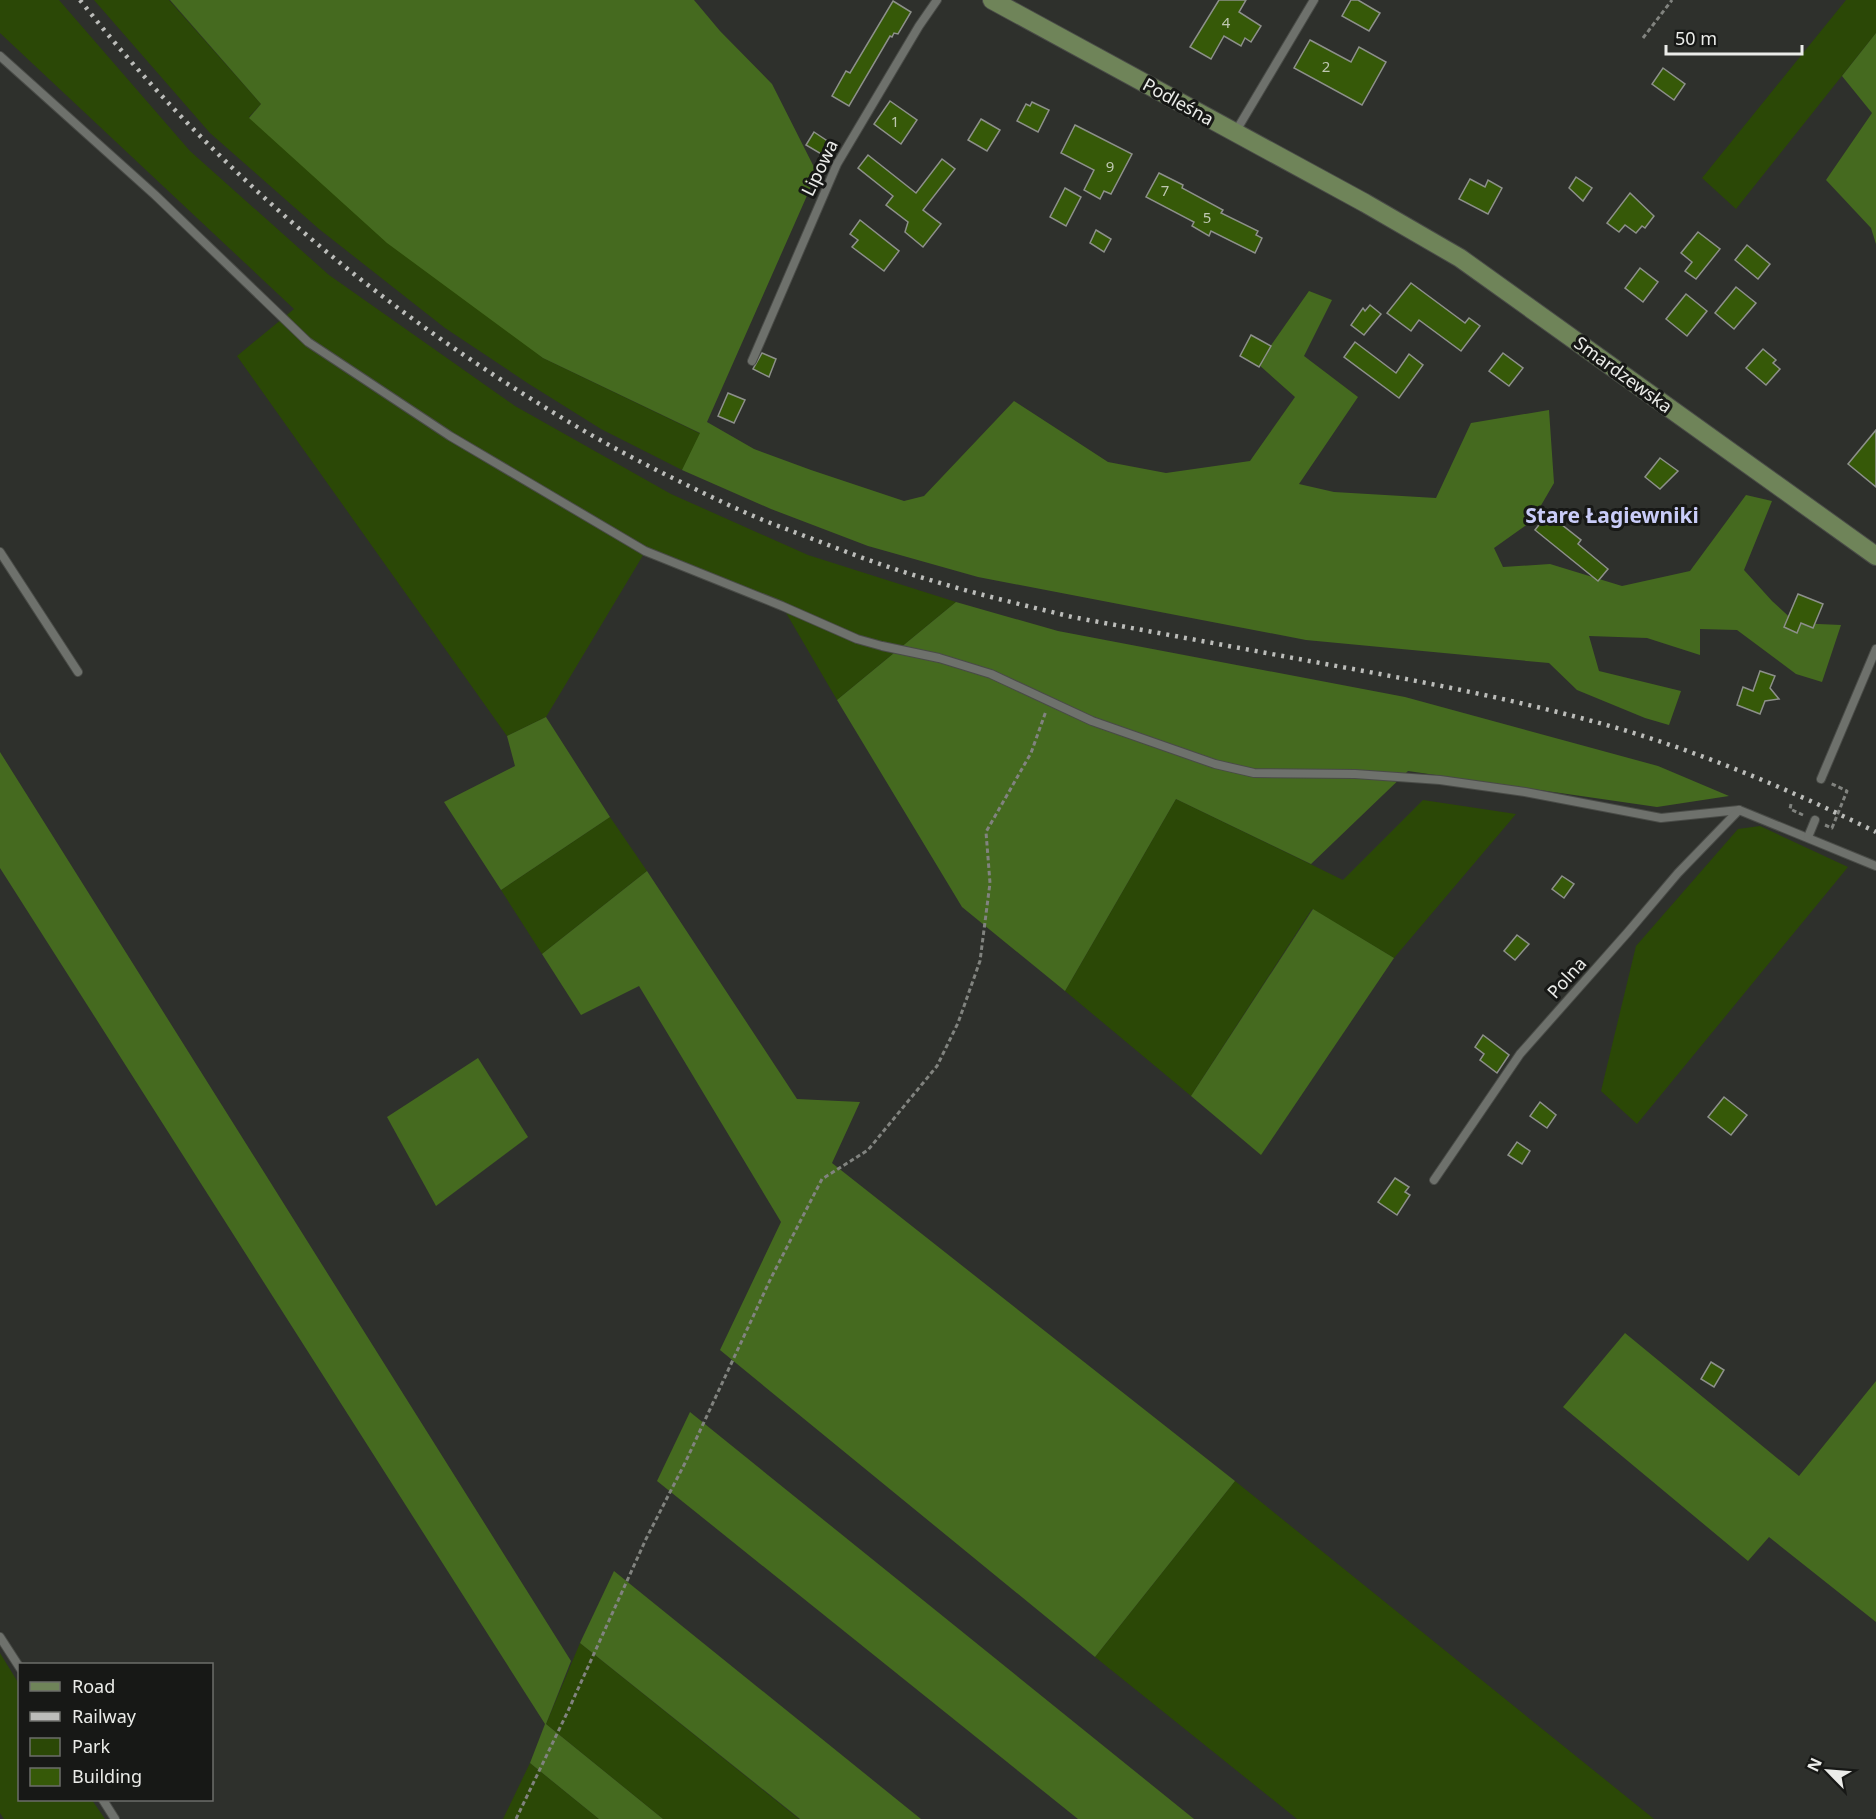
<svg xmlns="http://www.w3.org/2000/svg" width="1876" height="1819" viewBox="0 0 1876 1819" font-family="'Noto Sans',sans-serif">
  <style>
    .green { fill: #2b4806 }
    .forest { fill: #456a1f }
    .building { fill: #365908; stroke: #8d908b; stroke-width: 1.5 }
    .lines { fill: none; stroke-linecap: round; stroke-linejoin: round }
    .lane-casing { stroke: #494b47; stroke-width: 10 }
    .secondary-casing { stroke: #494b47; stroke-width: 20 }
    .path { stroke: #81837f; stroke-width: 3; stroke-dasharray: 4.5 3; stroke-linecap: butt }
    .lane { stroke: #6e716c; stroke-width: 8 }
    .secondary { stroke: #6f8459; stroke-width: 18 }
    .rail { stroke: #bcbdba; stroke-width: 4.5; stroke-dasharray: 3 6; stroke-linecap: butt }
    .labels { text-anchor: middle; stroke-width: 6; stroke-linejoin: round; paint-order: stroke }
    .number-label { font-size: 15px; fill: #bec7b1 }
    .street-label { font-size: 18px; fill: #ebece9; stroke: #171816 }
    .quarter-label { font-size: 21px; font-weight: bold; fill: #c9ccf8; stroke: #171816 }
  </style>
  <rect width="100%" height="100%" fill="#2e302c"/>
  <g class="green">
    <path d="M0,0h59l131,151 139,124 186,131 156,88 137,61 148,47 -119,98 -55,-94 -137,-54 -99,165 -39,19 -270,-380 57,-47 -294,-276z"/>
    <path d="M94,0h75l92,104 -12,13 294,241 158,76 -19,36 -81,-41 -72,-45 -84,-56 -126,-99 -109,-96z"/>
    <path d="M1846,0h30v33l-140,176 -34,-31z"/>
    <path d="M1176,799l167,81 80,-80 93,14 -122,144 -82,-49 -121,187 -126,-105z"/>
    <path d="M610,817l37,54 -105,83 -41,-64z"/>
    <path d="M1760,826l88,41 -211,257 -36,-33 35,-145 102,-117z"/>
    <path d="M1235,1481l419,338h-357l-202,-162z"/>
    <path d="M580,1643l219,176h-136l-117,-95z"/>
    <path d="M0,1653l19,31 1,116h72l13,19h-101l-4,-6z"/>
    <path d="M530,1763l69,56h-96z"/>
  </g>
  <g class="forest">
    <path d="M170,0h524l26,31 52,53 45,89 -110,249 47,27 57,21 93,31 20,-5 90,-95 94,61 58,11 84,-12 45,-64 -37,-33 51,-73 23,9 -28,56 54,41 -59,87 35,8 102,6 35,-75 78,-13 5,73 -22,38 -38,27 9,19 47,-3 72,22 68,-15 56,-76 26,6 -28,69 28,31 24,22 45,2 -19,57 -26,-8 -59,-44 -37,-1v26l-53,-17 -58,-2 10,35 82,20 -12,34 -24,-7 -68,-28 -28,-27 -243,-23 -328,-63 -110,-31 -97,-37 -89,-39 18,-37 -157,-75 -156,-115 -138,-125 12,-14z"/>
    <path d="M1876,33v211l-5,-16 -45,-48 46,-67 -30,-37z"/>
    <path d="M956,602l102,29 347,66 253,69 71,30 -72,11 -249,-36 -97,93 -135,-65 -111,192 -103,-84 -125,-207z"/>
    <path d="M546,717l64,100 -109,73 -57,-88 71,-36 -8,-30z"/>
    <path d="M0,752l571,909 -25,63 117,95h-64l-69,-56 15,-39 -545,-856z"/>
    <path d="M647,871l150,228 63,3 -28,61 403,318 -140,176 -375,-307 61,-128 -142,-236 -58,29 -39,-61z"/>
    <path d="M1313,909l81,49 -133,197 -70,-59z"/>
    <path d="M478,1058l50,79 -92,69 -49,-89z"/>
    <path d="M1625,1333l174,143 77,-95v241l-107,-85 -21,24 -185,-154z"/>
    <path d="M690,1412l504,407h-116l-421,-338z"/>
    <path d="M614,1571l307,248h-121l-220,-176z"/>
  </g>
  <g class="building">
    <path d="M1219,0h27l-7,12 22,14 -10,16 -6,-4 -4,8 -17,-10 -13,23 -21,-12z"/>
    <path d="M1351,0h7l22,13 -11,18 -27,-15z"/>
    <path d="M893,1l18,11 -13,22 -4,-1 -2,4 -2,-1 -41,70 -17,-10 14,-25 4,2z"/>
    <path d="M1310,40l41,22 8,-15 27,15 -24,43 -68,-37z"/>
    <path d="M1663,68l22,16 -11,16 -22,-16z"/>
    <path d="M890,101l27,19 -16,24 -27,-20z"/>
    <path d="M1032,102l17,8 -11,22 -21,-11 9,-17 4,2z"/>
    <path d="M981,119l19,11 -13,21 -19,-11z"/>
    <path d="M1075,125l57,29 -21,40 -7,-3 -4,8 -16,-9 10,-20 -33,-17z"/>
    <path d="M814,132l21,14 -7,12 -22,-13z"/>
    <path d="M868,155l48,38 26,-34 13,10 -32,41 18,14 -18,23 -18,-15 3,-10 -22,-17 7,-9 -35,-28z"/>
    <path d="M1159,173l24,12 -1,3 41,22 -2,3 37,18 -2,4 6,3 -7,15 -44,-22 -2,5 -17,-10 2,-4 -48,-25z"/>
    <path d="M1576,177l16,11 -9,13 -14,-13z"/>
    <path d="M1470,179l15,8 3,-7 14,8 -14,26 -29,-15z"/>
    <path d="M1065,188l16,9 -15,29 -16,-9z"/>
    <path d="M1630,193l24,23 -9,12 -3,-2 -6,7 -11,-8 -6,7 -12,-9z"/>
    <path d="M860,220l39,31 -15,20 -32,-24 6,-7 -8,-6z"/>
    <path d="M1096,230l15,9 -7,13 -14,-9z"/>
    <path d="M1698,232l22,17 -24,30 -11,-8 7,-9 -11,-9z"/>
    <path d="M1747,245l23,19 -12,15 -23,-19z"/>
    <path d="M1640,268l18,14 -15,20 -18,-14z"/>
    <path d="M1411,283l54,40 4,-5 11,8 -19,25 -42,-31 -8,11 -24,-18z"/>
    <path d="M1736,287l20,16 -22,26 -19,-16z"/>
    <path d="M1686,294l21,17 -20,25 -21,-17z"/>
    <path d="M1370,305l11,9 -17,21 -13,-10 12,-17 2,3z"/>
    <path d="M1251,335l20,11 -12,21 -19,-11z"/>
    <path d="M1355,342l41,31 13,-19 14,11 -24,33 -55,-41z"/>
    <path d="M1763,349l13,11 -3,3 7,6 -14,16 -20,-17z"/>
    <path d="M762,353l14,6 -7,18 -16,-8z"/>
    <path d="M1503,353l20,15 -14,18 -20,-15z"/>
    <path d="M728,393l17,7 -11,23 -16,-7z"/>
    <path d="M1876,430v57l-28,-23z"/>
    <path d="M1660,458l18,13 -18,18 -15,-12z"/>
    <path d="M1545,517l9,7 3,-3 24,19 -3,4 30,25 -10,12 -63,-51z"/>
    <path d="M1798,594l25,10 -10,24 -12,-5 -4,10 -13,-6z"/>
    <path d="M1760,671l15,5 -5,12 9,11 -14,2 -5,13 -23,-9 6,-18 10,4z"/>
    <path d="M1562,876l12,8 -10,14 -12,-9z"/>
    <path d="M1517,935l12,9 -14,16 -11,-9z"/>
    <path d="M1483,1035l26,20 -12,18 -17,-13 4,-6 -9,-7z"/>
    <path d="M1724,1097l23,18 -16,20 -23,-18z"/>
    <path d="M1540,1102l16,13 -9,13 -17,-12z"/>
    <path d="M1517,1142l13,9 -8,13 -14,-9z"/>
    <path d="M1395,1178l14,9 -4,5 5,3 -13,20 -19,-13z"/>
    <path d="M1711,1362l13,8 -10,17 -13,-8z"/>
  </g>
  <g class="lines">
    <defs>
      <g id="lane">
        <path d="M0,56l155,139 153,147 142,94 195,115 137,55 75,33 25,7 57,12 52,16 101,47 123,43 39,9 101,1 85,6 85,12 136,26 78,-8 137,56"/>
        <path d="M1236,131l78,-131"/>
        <path d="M752,361l85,-197 82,-138 18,-26"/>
        <path d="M0,552l78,120"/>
        <path d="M1821,779l55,-130"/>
        <path d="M1808,837l7,-17"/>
        <path d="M1434,1180l86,-126 108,-122 50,-59 61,-63"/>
        <path d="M0,1637l20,31"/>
        <path d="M103,1800l12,19"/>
      </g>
      <path id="secondary" d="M992,0l373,203 95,55 416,298"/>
    </defs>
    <use href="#lane" class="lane-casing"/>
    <use href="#secondary" class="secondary-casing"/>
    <g class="path">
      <path d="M1643,38l29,-38"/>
      <path d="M1791,804l-1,5 13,6"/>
      <path d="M1825,825l7,3 15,-37 -17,-8"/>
      <path d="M516,1819l52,-108 78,-172 39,-76 86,-185 51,-99 46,-29 69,-84 21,-43 22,-62 10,-78 -4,-51 45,-79 15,-42"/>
    </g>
    <use href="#lane" class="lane"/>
    <use href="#secondary" class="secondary"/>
    <path class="rail" d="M80,0c129,164 289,300 466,408 48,30 97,56 147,80 29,14 58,28 88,39 48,18 97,38 146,52 48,15 97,26 145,38 87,16 173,32 259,48 99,18 197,37 293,65 86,26 171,62 252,102"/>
  </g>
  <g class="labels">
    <g class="number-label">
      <text x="1226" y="28">4</text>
      <text x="1326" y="72">2</text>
      <text x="895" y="127">1</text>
      <text x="1110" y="172">9</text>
      <text x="1165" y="196">7</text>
      <text x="1207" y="223">5</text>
    </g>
    <g class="street-label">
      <text transform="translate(1178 102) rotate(29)" y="6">Podleśna</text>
      <text transform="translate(820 168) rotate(-64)" y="6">Lipowa</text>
      <text transform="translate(1623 375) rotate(36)" y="6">Smardzewska</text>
      <text transform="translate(1567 978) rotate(-48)" y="6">Polna</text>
    </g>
    <g class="quarter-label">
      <text x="1612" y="523">Stare Łagiewniki</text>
    </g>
  </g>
  <rect x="18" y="1663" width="195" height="138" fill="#171816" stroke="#6c6d6a" stroke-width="1.5"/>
  <rect x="30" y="1682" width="30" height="9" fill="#6f8459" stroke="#6c6d6a" stroke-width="1.5"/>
  <text x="72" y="1693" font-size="18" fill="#ebece9">Road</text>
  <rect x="30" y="1712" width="30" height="9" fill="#bcbdba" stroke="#6c6d6a" stroke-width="1.5"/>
  <text x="72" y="1723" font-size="18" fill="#ebece9">Railway</text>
  <rect x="30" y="1738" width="30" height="18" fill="#2b4806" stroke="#6c6d6a" stroke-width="1.5"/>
  <text x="72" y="1753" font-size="18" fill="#ebece9">Park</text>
  <rect x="30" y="1768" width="30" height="18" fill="#365908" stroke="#6c6d6a" stroke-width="1.5"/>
  <text x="72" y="1783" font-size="18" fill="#ebece9">Building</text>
  <g transform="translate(1828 1771) rotate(295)" stroke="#171816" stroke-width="4.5" paint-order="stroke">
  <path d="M0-4.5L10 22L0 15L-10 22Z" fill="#ebece9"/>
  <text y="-9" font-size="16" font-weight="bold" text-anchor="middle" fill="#ebece9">N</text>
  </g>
  <path d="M1666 45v9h136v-9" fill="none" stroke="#ebece9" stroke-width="3"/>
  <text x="1675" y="45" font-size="18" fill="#ebece9" stroke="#171816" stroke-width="4.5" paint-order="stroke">50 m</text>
</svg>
